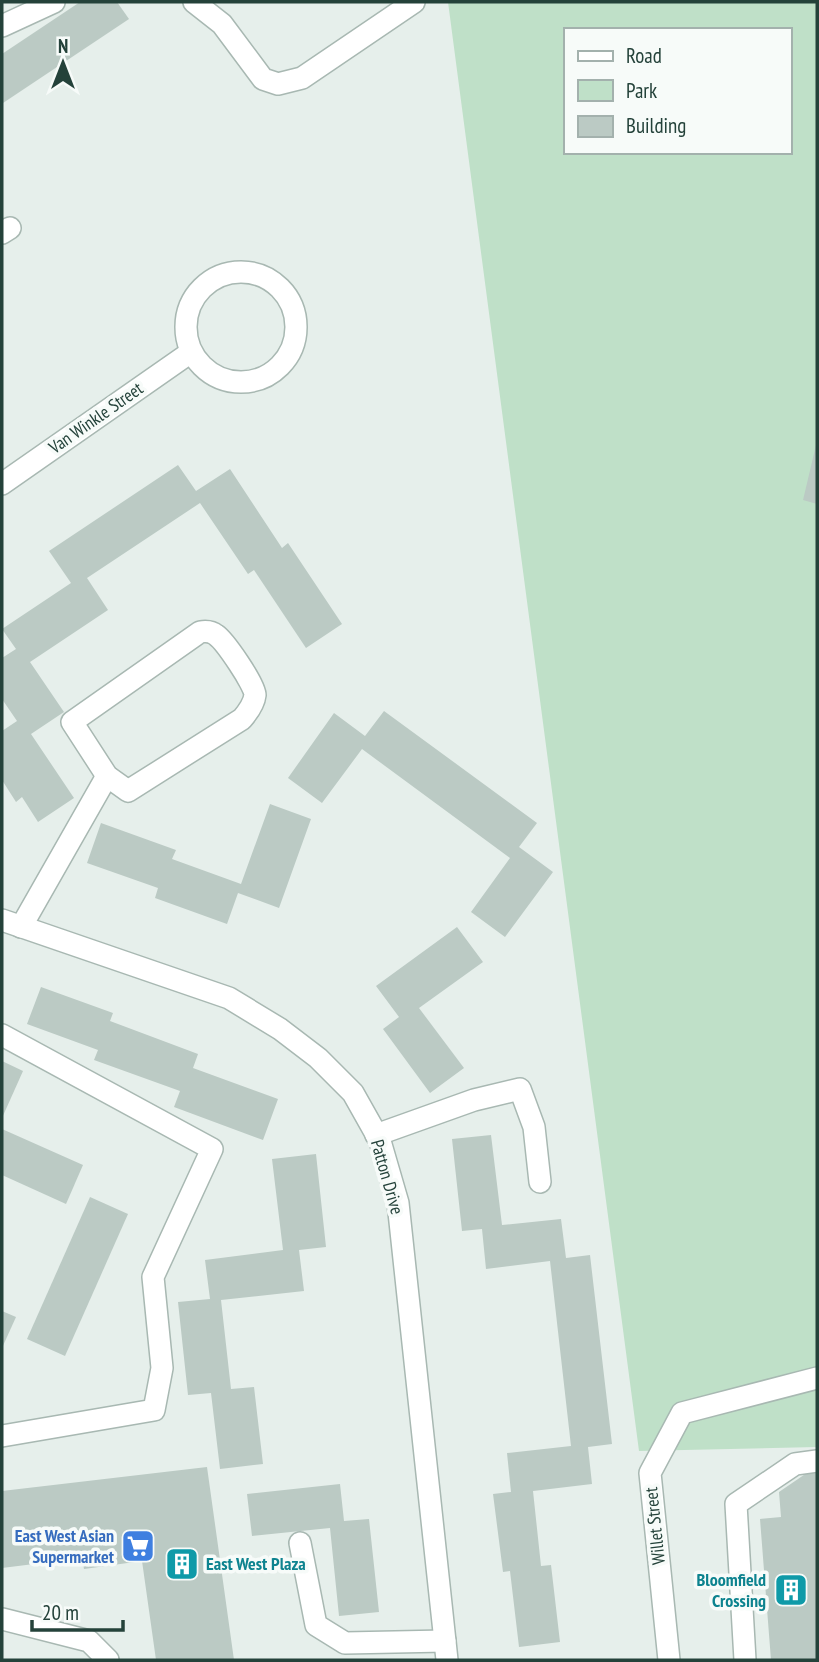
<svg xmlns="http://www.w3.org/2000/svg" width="819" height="1662" viewBox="0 0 819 1662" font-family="'PT Sans Narrow',sans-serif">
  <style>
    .green { fill: #bfe0c8; fill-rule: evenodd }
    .building { fill: #bbcac4 }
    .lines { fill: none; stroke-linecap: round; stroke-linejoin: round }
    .minor-casing { stroke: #a8b8b2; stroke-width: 24 }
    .minor { stroke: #fff; stroke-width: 21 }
    .labels { text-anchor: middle; stroke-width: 7; stroke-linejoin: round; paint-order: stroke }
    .street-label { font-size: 18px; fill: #24423a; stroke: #f7fbf9 }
    .shop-label { font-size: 18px; font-weight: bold; fill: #366cbe; stroke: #f7fbf9; text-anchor: end }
    .culture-label { font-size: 18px; font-weight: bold; fill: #0d838f; stroke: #f7fbf9; text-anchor: start }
  </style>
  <rect width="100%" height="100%" fill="#e6efeb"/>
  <path class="green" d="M448,2h369v1445l-178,4zM565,30h224v122h-224z"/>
  <g class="building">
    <path d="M80,2h37l12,17 -126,84 -1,-49z"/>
    <path d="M816,445h1v59l-14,-4z"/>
    <path d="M178,465l18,26 34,-22 52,79 6,-5 54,81 -36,24 -52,-78 -6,4 -48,-71 -113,75 21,32 -78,52 34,50 -33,22 43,64 -36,24 -16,-25 -6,5 -14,-22v-49l15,-10 -15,-22v-41l14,-9 -14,-20 69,-46 -22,-32z"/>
    <path d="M384,711l153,112 -18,24 34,25 -48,65 -34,-25 39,-54 -148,-109 -40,54 -34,-25 46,-65 31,23z"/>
    <path d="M270,804l41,15 -32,89 -41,-15 -11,31 -72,-26 3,-10 -71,-25 14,-40 75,27 -4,9 69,25z"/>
    <path d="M457,927l26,35 -64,46 45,60 -34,25 -47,-64 16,-12 -23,-31z"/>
    <path d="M41,987l72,26 -3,8 88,33 -5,14 85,31 -15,41 -89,-33 6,-16 -86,-31 4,-10 -71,-26z"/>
    <path d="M2,1061l21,10 -21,47z"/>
    <path d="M2,1129l81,36 -17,39 -64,-29z"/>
    <path d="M491,1135l11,90 59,-6 5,39 24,-3 22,189 -24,3 4,37 -59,7 8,75 10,-1 9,77 -41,5 -9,-76 -7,1 -10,-78 18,-2 -4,-39 64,-7 -21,-185 -64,8 -4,-40 -20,2 -10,-92z"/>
    <path d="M316,1154l10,93 -27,3 5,41 -83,9 10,89 23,-2 9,77 -43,5 -9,-76 -23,2 -10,-93 32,-3 -5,-39 78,-10 -11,-91z"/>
    <path d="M90,1197l38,17 -63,142 -38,-17z"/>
    <path d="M2,1311l14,6 -14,31z"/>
    <path d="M817,1466v194h-46l-11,-141 21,-2 -2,-25z"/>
    <path d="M207,1467l27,193h-78l-14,-99 -58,8 -2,-11 -80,10v-77z"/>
    <path d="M340,1484l4,37 25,-2 10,93 -40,4 -9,-88 -78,8 -5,-42z"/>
  </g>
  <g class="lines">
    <defs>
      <g id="minor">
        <path d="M194,2l28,22 41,55 15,5 24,-6 112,-76"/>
        <path d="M2,26l52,-24"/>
        <path d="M2,233l8,-5"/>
        <circle cx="241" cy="327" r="55"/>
        <path d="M2,484l189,-132"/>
        <path d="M200,632c6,-1 11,-1 16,3 9,6 39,50 39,60 -1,9 -7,17 -13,24l-114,72 -21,-15 -35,-54z"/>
        <path d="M2,920l227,78 51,31 38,29 35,35 27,48 18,62 49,457"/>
        <path d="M21,927l86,-151"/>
        <path d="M2,1035l210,114 -59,128 9,91 -8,42 -152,26"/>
        <path d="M376,1135l98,-35 46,-11 14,38 6,55"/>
        <path d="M300,1543l16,82 29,18 100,-2"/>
        <path d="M2,1619l87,22 19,19"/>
        <path d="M669,1660l-19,-187 32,-60 135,-35"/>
        <path d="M745,1660l-9,-156 59,-40 22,-3"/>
      </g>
    </defs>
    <use href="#minor" class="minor-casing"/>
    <use href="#minor" class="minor"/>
  </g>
  <defs>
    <symbol id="supermarket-square" viewBox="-11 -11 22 22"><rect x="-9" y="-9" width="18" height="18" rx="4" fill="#3f7fe0" stroke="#f7fbf9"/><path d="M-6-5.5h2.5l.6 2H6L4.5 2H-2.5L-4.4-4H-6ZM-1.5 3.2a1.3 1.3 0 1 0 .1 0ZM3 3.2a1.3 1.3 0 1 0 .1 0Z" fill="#fff"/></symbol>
    <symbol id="building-square" viewBox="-11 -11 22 22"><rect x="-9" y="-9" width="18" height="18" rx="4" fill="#0f9aa8" stroke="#f7fbf9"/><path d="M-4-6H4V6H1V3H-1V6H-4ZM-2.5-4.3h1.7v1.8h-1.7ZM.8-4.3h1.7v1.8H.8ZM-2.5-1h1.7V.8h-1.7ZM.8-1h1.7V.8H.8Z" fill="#fff"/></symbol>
  </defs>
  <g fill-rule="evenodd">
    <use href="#supermarket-square" x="119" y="1527" width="38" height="38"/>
    <use href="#building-square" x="163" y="1545" width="38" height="38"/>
    <use href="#building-square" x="772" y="1571" width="38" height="38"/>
  </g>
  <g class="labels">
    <g class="street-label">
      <text transform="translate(96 418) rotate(-35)" y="6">Van Winkle Street</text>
      <text transform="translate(387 1177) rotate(74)" y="6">Patton Drive</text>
      <text transform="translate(655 1526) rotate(-96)" y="6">Willet Street</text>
    </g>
    <g class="shop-label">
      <text x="114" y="1542">East West Asian<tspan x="114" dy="21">Supermarket</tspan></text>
    </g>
    <g class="culture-label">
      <text x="206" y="1570">East West Plaza</text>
      <text x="766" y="1586" text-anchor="end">Bloomfield<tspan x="766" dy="21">Crossing</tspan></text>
    </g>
  </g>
  <rect width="819" height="1662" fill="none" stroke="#24423a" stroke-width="7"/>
  <rect x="564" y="28" width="228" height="126" fill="#f7fbf9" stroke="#a3b1ad" stroke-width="2"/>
  <rect x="578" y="51" width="35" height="10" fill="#ffffff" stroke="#a3b1ad" stroke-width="2"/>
  <text x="626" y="63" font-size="21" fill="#24423a">Road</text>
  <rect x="578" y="80" width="35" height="21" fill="#bfe0c8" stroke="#a3b1ad" stroke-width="2"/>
  <text x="626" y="98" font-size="21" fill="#24423a">Park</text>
  <rect x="578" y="116" width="35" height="21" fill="#bbcac4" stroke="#a3b1ad" stroke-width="2"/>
  <text x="626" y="133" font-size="21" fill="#24423a">Building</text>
  <g transform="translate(63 63)" stroke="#f7fbf9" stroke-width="5" paint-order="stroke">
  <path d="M0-5L12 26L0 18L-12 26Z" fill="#24423a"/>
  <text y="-10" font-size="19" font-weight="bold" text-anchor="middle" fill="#24423a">N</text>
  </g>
  <path d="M32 1620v10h91v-10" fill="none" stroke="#24423a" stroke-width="3.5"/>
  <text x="42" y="1620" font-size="21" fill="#24423a" stroke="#f7fbf9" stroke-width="5" paint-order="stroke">20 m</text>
</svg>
